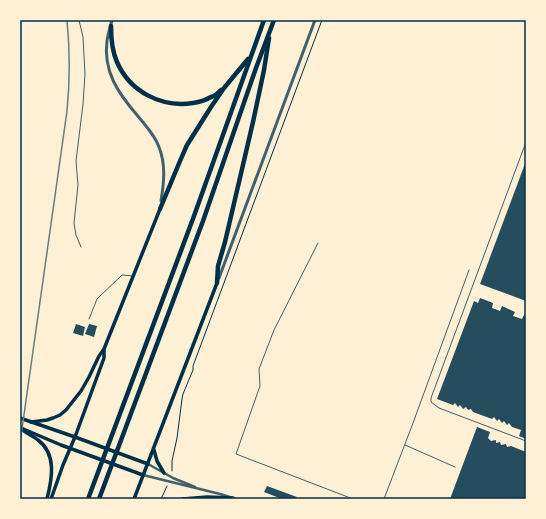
<svg xmlns="http://www.w3.org/2000/svg" width="546" height="519" viewBox="0 0 546 519" font-family="Figtree,sans-serif">
  <style>
    .building { fill: #264d5e }
    .lines { fill: none; stroke-linecap: round; stroke-linejoin: round }
    .path { stroke: #003049; stroke-width: 1 }
    .service { stroke: #3f606c; stroke-width: 1 }
    .minor { stroke: #3f606c; stroke-width: 2.5 }
    .tertiary { stroke: #3f606c; stroke-width: 3 }
    .secondary { stroke: #003049; stroke-width: 3.5 }
    .primary { stroke: #003049; stroke-width: 3.5 }
    .motorway { stroke: #003049; stroke-width: 4.5 }
    .rail { stroke: #657d81; stroke-width: 1.5 }
    .neatline { fill: none; stroke: #003049; stroke-width: 1.5 }
  </style>
  <rect width="100%" height="100%" fill="#fdf0d5"/>
  <g class="building">
    <path d="M526,161v140l-46,-17z"/>
    <path d="M480,298l13,5 -1,5 8,3 2,-5 13,6 -2,4 9,3 2,-4 2,1v123l-7,-3 2,-6 -9,-3 -3,-4 -2,2 -3,-4 -2,2 -3,-4 -2,2 -3,-4 -2,2 -19,-7 -2,-3 -3,1 -2,-3 -3,2 -3,-4 -2,2 -3,-4 -2,2 -16,-6 37,-98 4,2z"/>
    <path d="M76,324l9,3 -2,9 -10,-3z"/>
    <path d="M89,324l8,2 -3,11 -9,-3z"/>
    <path d="M477,427l13,5 -2,6 3,3 5,-1v3l4,-1 1,3 5,-1 1,3 4,-1 15,6v47h-76z"/>
    <path d="M267,486l30,11 -1,2h-14l-18,-7z"/>
  </g>
  <g class="lines">
    <g class="path">
      <path d="M172,471v-10l5,-23 5,-39 1,-5 10,-24v-4l129,-346"/>
      <path d="M161,499l6,-13"/>
    </g>
    <g class="service">
      <path d="M79,20l4,17 2,37 -2,30 -7,57 2,24 -4,38 2,12 5,12"/>
      <path d="M526,142l-95,256v4l8,6 87,33"/>
      <path d="M318,243l-44,87 -15,39 1,17 -24,68 117,45"/>
      <path d="M89,319l8,-20 25,-24 11,1"/>
      <path d="M405,445l50,22"/>
      <path d="M384,499l29,-76 56,-153"/>
    </g>
    <g class="minor">
      <path d="M148,464l25,14 22,9"/>
      <path d="M143,475l77,19 16,5"/>
    </g>
    <g class="tertiary">
      <path d="M112,20c-2,7 -4,14 -5,21 -4,30 11,52 30,74 8,10 18,20 22,32 7,18 5,35 2,54"/>
      <path d="M219,278l96,-258"/>
    </g>
    <g class="secondary">
      <path d="M20,418l55,19 73,27"/>
      <path d="M21,428l40,17 82,30"/>
    </g>
    <g class="primary">
      <path d="M31,422l16,-2 6,-2 7,-3 6,-5 15,-19 8,-14 10,-21 5,-7 56,-140"/>
      <path d="M20,427c7,8 11,7 18,13 19,14 14,39 9,59"/>
      <path d="M154,450l3,11 7,12"/>
      <path d="M51,499l12,-34 12,-28 29,-79v-8"/>
      <path d="M134,499l83,-216"/>
      <path d="M183,499l24,-2 26,1"/>
    </g>
    <g class="motorway">
      <path d="M111,26c0,12 1,25 6,36 13,30 45,46 76,41 6,-1 13,-3 18,-6 4,-1 7,-4 10,-7"/>
      <path d="M160,209l20,-48 7,-16 24,-38 13,-19 24,-29"/>
      <path d="M217,283l1,-17 7,-24 28,-120 11,-52 5,-32"/>
      <path d="M88,499l106,-283 70,-196"/>
      <path d="M99,499l104,-278 53,-153 18,-48"/>
    </g>
    <path class="rail" d="M20,443l47,-332c3,-30 3,-60 0,-91"/>
  </g>
  <rect width="546" height="519" fill="none" stroke="#fdf0d5" stroke-width="42"/>
  <rect x="21" y="21" width="504" height="477" class="neatline"/>
</svg>
